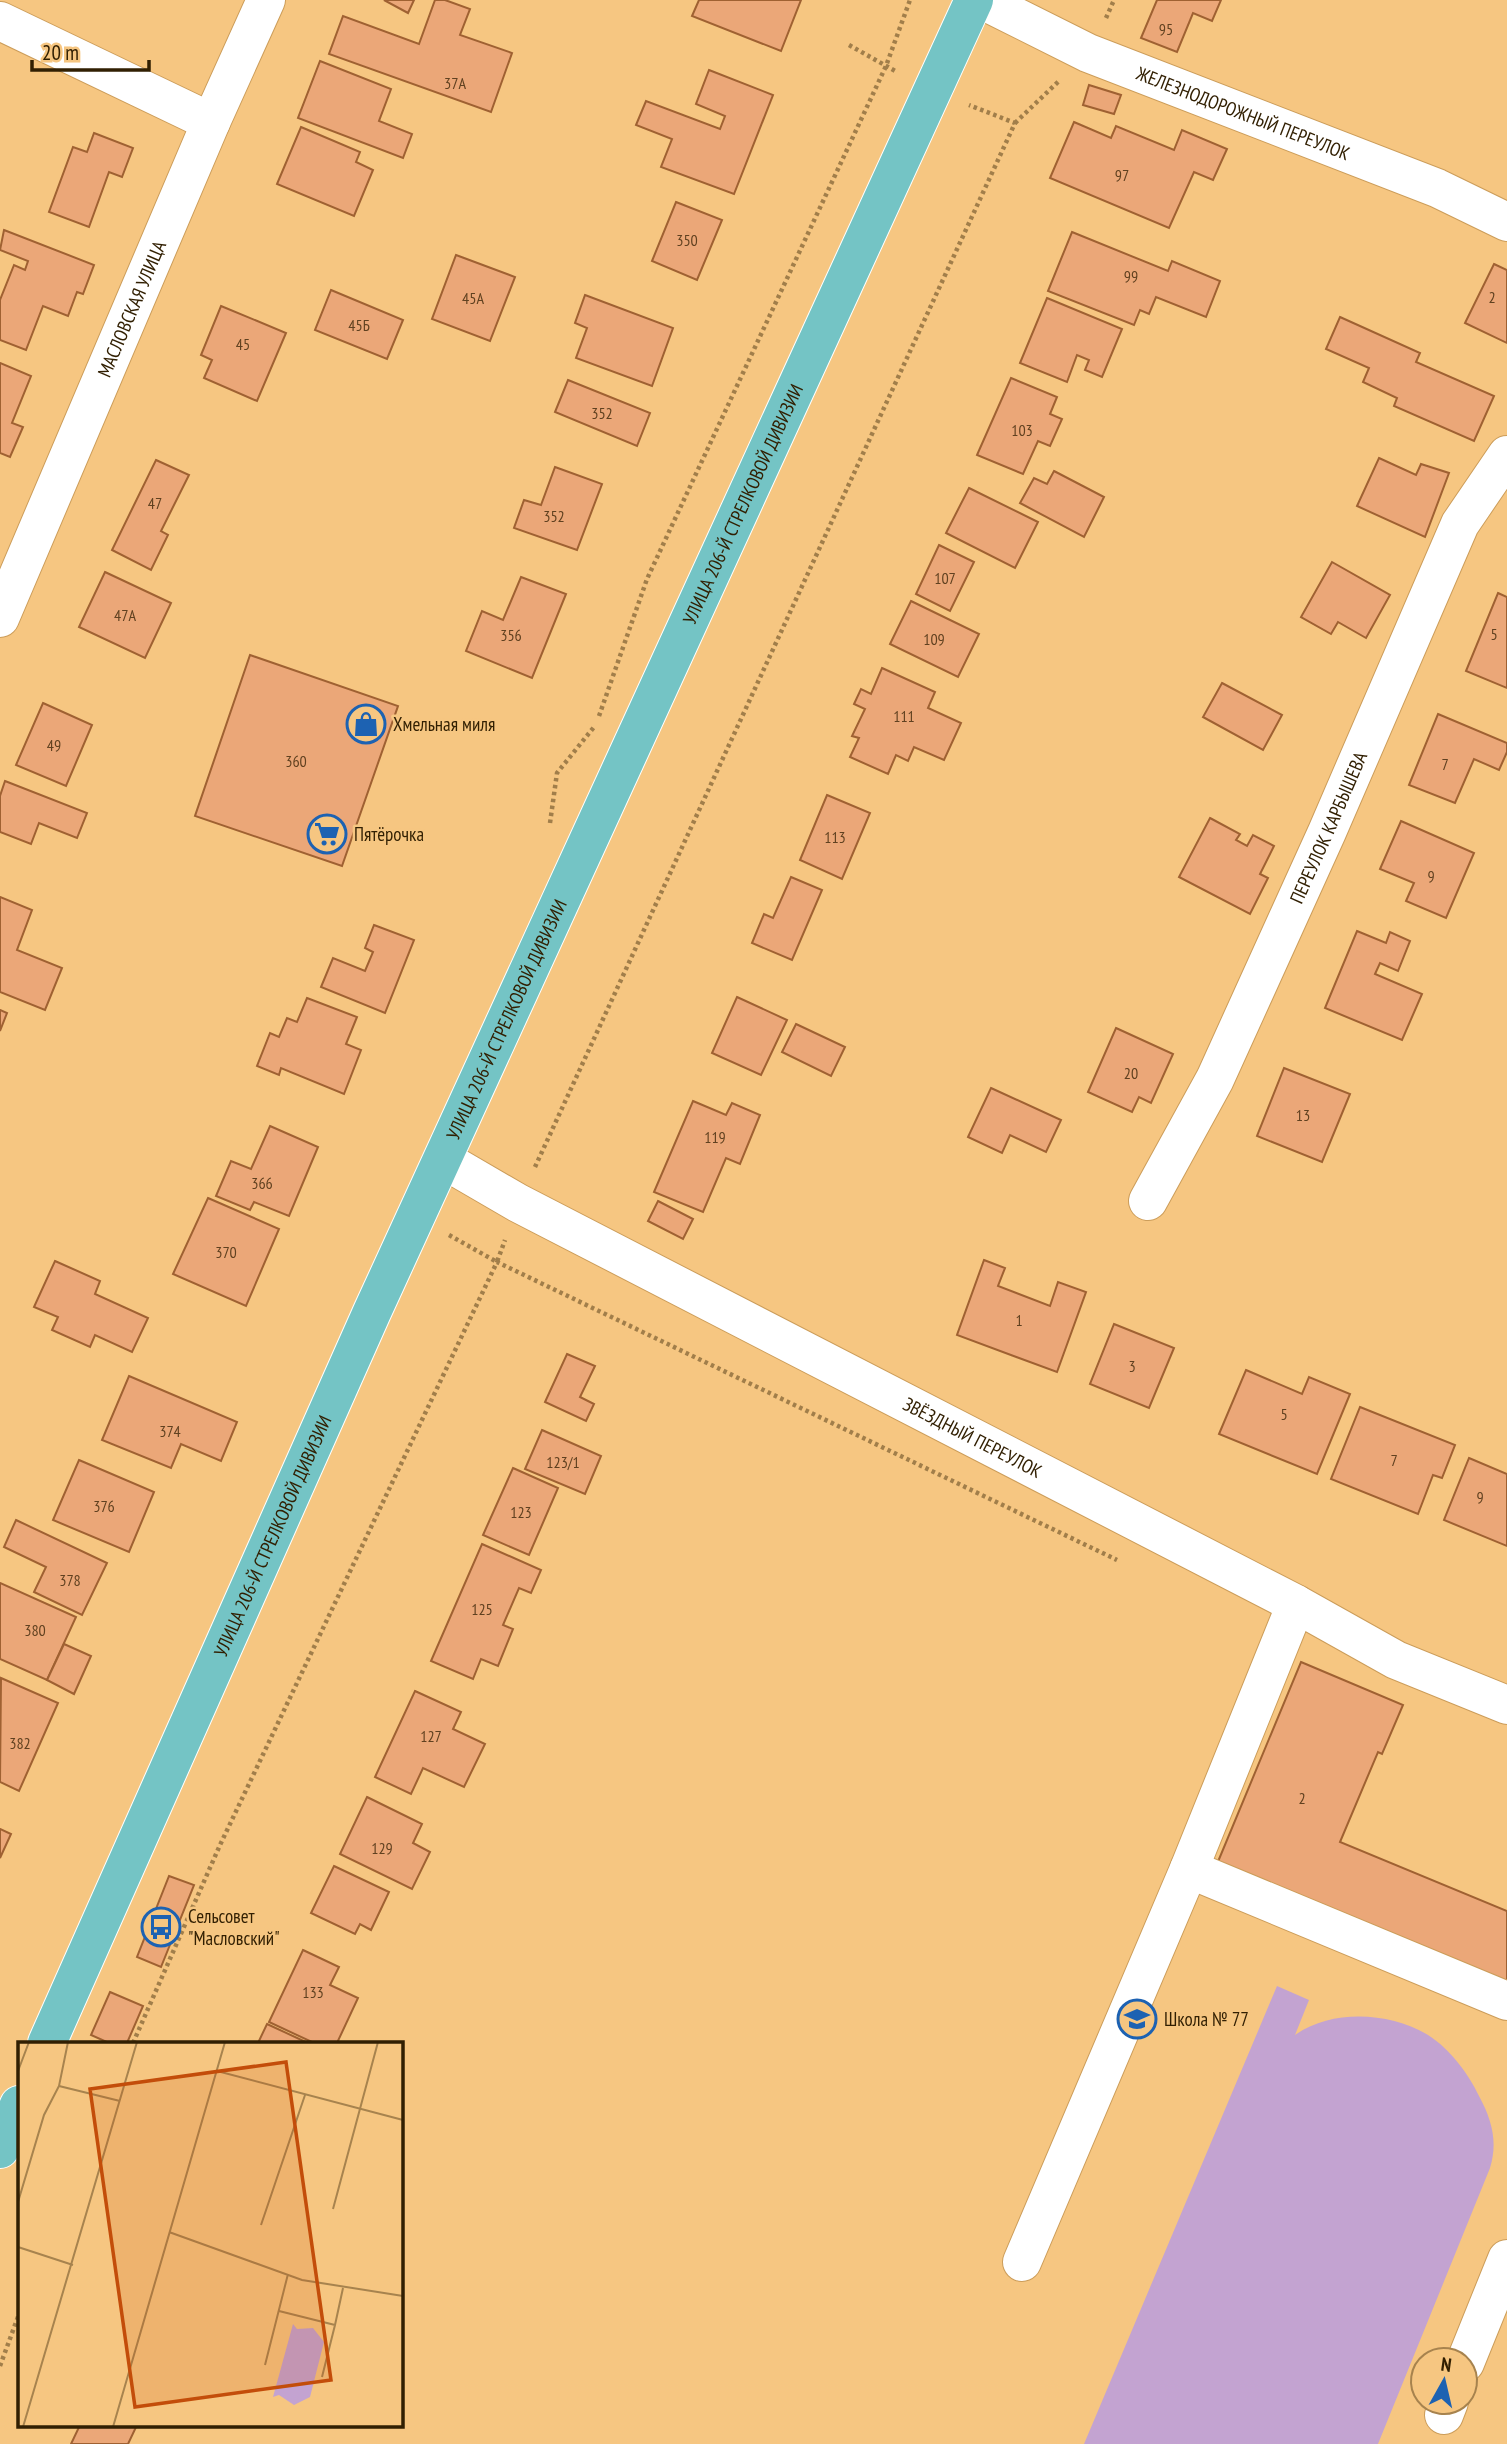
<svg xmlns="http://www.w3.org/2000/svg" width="1507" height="2444" viewBox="0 0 1507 2444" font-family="'PT Sans Narrow',sans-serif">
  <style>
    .green { fill: #c3a3d1 }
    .building { fill: #eba778; stroke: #9f6132; stroke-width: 2 }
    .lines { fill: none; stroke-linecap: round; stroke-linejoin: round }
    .minor-casing { stroke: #cc9d5a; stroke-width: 40 }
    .major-casing { stroke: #fff; stroke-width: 40 }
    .path { stroke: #a17e4a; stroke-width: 4.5; stroke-dasharray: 3.5 3.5; stroke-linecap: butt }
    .minor { stroke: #fff; stroke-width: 38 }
    .major { stroke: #74c4c5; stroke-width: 38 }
    .labels { text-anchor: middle; stroke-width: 5; stroke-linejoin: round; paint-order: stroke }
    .number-label { font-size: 16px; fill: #604120 }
    .street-label { font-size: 19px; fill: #311f02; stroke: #f6c681 }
    .poi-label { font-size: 19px; fill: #311f02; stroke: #f6c681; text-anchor: start }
    .inset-road { fill: none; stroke: #a7834e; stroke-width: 2 }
    .view { fill: #c34d0a; fill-opacity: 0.15; stroke: #c34d0a; stroke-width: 3.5 }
    .inset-edge { fill: none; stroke: #311f02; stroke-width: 3.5 }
  </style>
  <rect width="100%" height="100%" fill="#f6c681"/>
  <path class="green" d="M1277,1986l32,14 -14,35c37,-26 95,-23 133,0 22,14 40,38 51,61 13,24 19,46 11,72l-112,276h-294z"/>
  <g class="building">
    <path d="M384,0h30l-6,13z"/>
    <path d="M435,0h10l25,9 -10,26 52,18 -21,59 -162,-58 14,-38 76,28z"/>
    <path d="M699,0h102l-20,51 -89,-35z"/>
    <path d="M1157,0h64l-9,21 -19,-8 -16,39 -36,-14z"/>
    <path d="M320,61l71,28 -12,32 33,13 -9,24 -105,-40z"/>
    <path d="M709,70l64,25 -39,99 -73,-27 11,-28 -36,-14 10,-24 74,28 5,-13 -29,-12z"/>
    <path d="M1089,85l32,10 -7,19 -31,-9z"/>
    <path d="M1074,122l37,16 5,-12 58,24 8,-20 45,19 -14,31 -19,-8 -25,56 -119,-50z"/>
    <path d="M301,127l59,25 -4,10 17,8 -19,46 -77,-32z"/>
    <path d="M94,133l39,15 -11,29 -13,-5 -20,55 -40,-15 24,-65 14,5z"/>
    <path d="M676,202l46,18 -25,60 -45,-19z"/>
    <path d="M4,230l90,35 -11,29 -6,-2 -9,24 -25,-10 -17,44 -26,-10v-40l14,-35 11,5 3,-9 -28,-11z"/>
    <path d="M1072,232l96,39 4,-10 48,20 -14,36 -50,-20 -7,17 -9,-4 -6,15 -86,-34z"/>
    <path d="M456,255l59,22 -25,64 -58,-22z"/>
    <path d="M1494,264l13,6v73l-42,-20z"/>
    <path d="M331,290l72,30 -16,39 -72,-29z"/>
    <path d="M585,295l88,33 -21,58 -76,-28 11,-30 -12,-5z"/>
    <path d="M1047,298l75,31 -20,48 -17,-7 4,-10 -12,-5 -10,27 -47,-19z"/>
    <path d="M221,306l65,27 -29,68 -53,-23 8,-18 -11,-5z"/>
    <path d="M1340,317l80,36 -4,9 78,34 -20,45 -80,-35 3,-8 -34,-16 6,-14 -43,-19z"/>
    <path d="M0,363l31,13 -19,47 11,4 -13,30 -10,-4z"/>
    <path d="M1011,378l46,19 -7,17 12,5 -12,27 -12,-5 -15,33 -46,-19z"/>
    <path d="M568,380l82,33 -13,33 -82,-34z"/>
    <path d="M1379,458l37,17 5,-11 28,9 -24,64 -68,-31z"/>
    <path d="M156,460l33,15 -28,56 7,4 -17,35 -39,-20z"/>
    <path d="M555,467l47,17 -25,66 -63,-22 10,-28 17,5z"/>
    <path d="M1054,471l50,26 -20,40 -64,-34 14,-25 13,6z"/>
    <path d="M969,488l69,34 -23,46 -69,-35z"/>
    <path d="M939,545l35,17 -24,49 -34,-17z"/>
    <path d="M1332,562l58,33 -24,43 -28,-16 -7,12 -30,-17z"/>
    <path d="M105,572l66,31 -26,55 -66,-31z"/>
    <path d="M521,577l45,17 -34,84 -66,-27 16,-40 21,9z"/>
    <path d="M1498,593l9,4v91l-41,-17z"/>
    <path d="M911,601l68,33 -21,43 -68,-33z"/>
    <path d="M250,655l148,51 -56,160 -147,-50z"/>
    <path d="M882,668l53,24 -7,16 33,15 -17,37 -30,-13 -6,14 -12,-6 -8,19 -38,-17 9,-19 -7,-2 13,-27 -11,-5 7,-15 10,5z"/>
    <path d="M1222,683l60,32 -19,35 -60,-33z"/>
    <path d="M43,703l49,22 -26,61 -50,-21z"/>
    <path d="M1438,714l69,29v9l-8,18 -25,-11 -19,44 -46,-18z"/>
    <path d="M5,781l82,32 -10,25 -38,-15 -8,21 -31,-12v-36z"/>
    <path d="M827,795l43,18 -28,66 -42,-19z"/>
    <path d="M1210,818l30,16 -4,6 11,6 6,-11 21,11 -14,28 8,4 -18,36 -71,-37z"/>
    <path d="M1401,821l73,32 -28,65 -40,-17 8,-18 -34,-14z"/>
    <path d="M791,877l31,13 -30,70 -40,-17 12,-29 9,4z"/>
    <path d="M0,897l32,13 -15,40 45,18 -17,42 -45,-18z"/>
    <path d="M374,925l40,15 -29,73 -64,-26 12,-29 32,13 8,-19 -8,-4z"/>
    <path d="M1357,931l29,12 4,-11 20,9 -12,30 -18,-8 -5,11 47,20 -20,46 -77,-32z"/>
    <path d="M737,997l50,23 -26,55 -49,-22z"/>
    <path d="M307,998l50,19 -11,27 15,6 -17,44 -63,-26 -2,7 -22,-9 13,-33 9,4 8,-19 10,4z"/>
    <path d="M0,1010l7,3 -7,18z"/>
    <path d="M796,1024l49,23 -14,29 -49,-24z"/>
    <path d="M1116,1028l57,26 -22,49 -12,-6 -7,15 -44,-20z"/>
    <path d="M1284,1068l66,26 -28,68 -65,-26z"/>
    <path d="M991,1088l70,32 -15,32 -36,-17 -8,18 -34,-16z"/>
    <path d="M693,1101l33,14 6,-12 28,12 -20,49 -14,-6 -23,54 -49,-20z"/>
    <path d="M270,1126l48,21 -29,69 -35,-14 -4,8 -34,-14 15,-35 20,8z"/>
    <path d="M208,1198l71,31 -33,77 -73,-32z"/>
    <path d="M658,1201l35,18 -10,20 -35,-18z"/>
    <path d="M984,1260l21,8 -7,18 52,20 8,-24 28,10 -29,80 -100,-37z"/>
    <path d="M55,1261l45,20 -5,13 53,24 -16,34 -37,-17 -5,12 -38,-17 6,-13 -24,-10z"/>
    <path d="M1114,1324l60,24 -25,60 -59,-24z"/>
    <path d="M567,1354l28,12 -15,31 14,7 -8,17 -41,-19z"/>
    <path d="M1246,1370l56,24 7,-17 41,17 -33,80 -98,-40z"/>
    <path d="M129,1376l108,46 -16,39 -40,-17 -10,24 -69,-28z"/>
    <path d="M1360,1407l95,38 -13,33 -9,-3 -15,39 -87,-35z"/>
    <path d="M542,1430l59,26 -16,38 -60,-25z"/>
    <path d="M1469,1458l38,16v72l-63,-26z"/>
    <path d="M79,1460l75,32 -25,60 -76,-32z"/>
    <path d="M513,1468l45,20 -29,67 -46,-20z"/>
    <path d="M16,1520l91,43 -25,52 -48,-23 12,-25 -42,-20z"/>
    <path d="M482,1544l59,26 -10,23 -12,-5 -16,37 10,4 -15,37 -17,-7 -8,20 -42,-18z"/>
    <path d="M0,1583l76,34 -29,63 -47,-21z"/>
    <path d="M64,1644l27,12 -17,38 -27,-14z"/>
    <path d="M1301,1662l102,43 -21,49 -4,-2 -38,90 167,69v73l-290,-120z"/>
    <path d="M1,1678l57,25 -39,88 -19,-9z"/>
    <path d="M415,1691l46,21 -8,17 32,15 -21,43 -41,-19 -12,26 -36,-17z"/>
    <path d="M367,1797l55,27 -9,19 17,9 -18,37 -72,-35z"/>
    <path d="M0,1829l11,5 -11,24z"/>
    <path d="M334,1866l55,26 -18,38 -11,-6 -5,10 -44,-21z"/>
    <path d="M169,1876l25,9 -33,82 -24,-10z"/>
    <path d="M303,1950l36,17 -9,18 28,13 -21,45h-23l-45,-21z"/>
    <path d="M110,1992l33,14 -16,37h-18l-18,-8z"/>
    <path d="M267,2024l41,19h-50z"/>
    <path d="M80,2425h57l-9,19h-57z"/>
  </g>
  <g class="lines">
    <defs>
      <g id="minor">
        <path id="s1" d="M982,0l106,53 349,135 70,34"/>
        <path d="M0,21l211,101"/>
        <path id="s2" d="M0,618l211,-496 55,-122"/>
        <path id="s3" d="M444,1160l74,43 778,401 100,56 111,45"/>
        <path id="s4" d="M1148,1201l67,-122 112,-247 133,-308 47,-69"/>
        <path d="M1189,1869l318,132"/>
        <path d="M1022,2262l167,-393 107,-265"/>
        <path d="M1465,2363l42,-104"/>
        <path d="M1444,2415l5,-13"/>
      </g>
      <g id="major">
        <path id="s5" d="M47,2043l325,-731 602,-1312"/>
        <path d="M0,2149l19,-44"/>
      </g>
    </defs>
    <use href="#minor" class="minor-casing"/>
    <use href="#major" class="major-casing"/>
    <g class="path">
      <path d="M1106,18l8,-18"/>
      <path d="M849,45l48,27"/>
      <path d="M1015,123l45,-43"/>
      <path d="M599,716l48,-137 239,-513 24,-66"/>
      <path d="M550,823l7,-50 37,-46"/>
      <path d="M535,1167l480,-1044 -46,-18"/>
      <path d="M449,1235l48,27 8,-22"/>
      <path d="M133,2043l87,-198 277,-583 620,298"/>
      <path d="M0,2366l19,-52"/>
    </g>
    <use href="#minor" class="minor"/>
    <use href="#major" class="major"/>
  </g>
  <defs>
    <symbol id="shop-ring" viewBox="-11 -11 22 22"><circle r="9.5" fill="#f6c681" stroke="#1d62b2" stroke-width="1.5"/><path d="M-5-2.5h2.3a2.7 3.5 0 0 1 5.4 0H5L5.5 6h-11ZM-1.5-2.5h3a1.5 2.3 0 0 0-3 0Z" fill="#1d62b2"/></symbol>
    <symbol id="supermarket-ring" viewBox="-11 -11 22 22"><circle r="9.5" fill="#f6c681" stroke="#1d62b2" stroke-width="1.5"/><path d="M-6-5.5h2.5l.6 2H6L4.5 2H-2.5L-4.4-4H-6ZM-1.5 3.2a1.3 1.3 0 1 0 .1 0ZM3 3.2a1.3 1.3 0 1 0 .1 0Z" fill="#1d62b2"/></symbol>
    <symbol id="bus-ring" viewBox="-11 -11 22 22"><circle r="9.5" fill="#f6c681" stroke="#1d62b2" stroke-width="1.5"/><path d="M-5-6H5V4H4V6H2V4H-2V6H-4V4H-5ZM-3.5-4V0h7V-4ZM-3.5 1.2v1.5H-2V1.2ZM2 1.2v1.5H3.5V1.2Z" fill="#1d62b2"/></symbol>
    <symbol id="school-ring" viewBox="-11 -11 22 22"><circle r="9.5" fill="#f6c681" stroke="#1d62b2" stroke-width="1.5"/><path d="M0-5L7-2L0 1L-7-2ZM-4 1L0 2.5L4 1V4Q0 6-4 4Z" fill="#1d62b2"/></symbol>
  </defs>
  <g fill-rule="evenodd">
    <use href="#shop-ring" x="344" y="702" width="44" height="44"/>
    <use href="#supermarket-ring" x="305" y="812" width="44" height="44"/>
    <use href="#bus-ring" x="139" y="1905" width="44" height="44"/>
    <use href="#school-ring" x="1115" y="1997" width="44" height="44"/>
  </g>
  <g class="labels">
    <g class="number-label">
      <text x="1166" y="35">95</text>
      <text x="455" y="89">37А</text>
      <text x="1122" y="181">97</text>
      <text x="687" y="246">350</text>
      <text x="1131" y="282">99</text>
      <text x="1492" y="303">2</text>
      <text x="473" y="304">45А</text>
      <text x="359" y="331">45Б</text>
      <text x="243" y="350">45</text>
      <text x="602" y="419">352</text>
      <text x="1022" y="436">103</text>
      <text x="155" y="509">47</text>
      <text x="554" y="522">352</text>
      <text x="945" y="584">107</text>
      <text x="125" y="621">47А</text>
      <text x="1494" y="640">5</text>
      <text x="511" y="641">356</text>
      <text x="934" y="645">109</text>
      <text x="904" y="722">111</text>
      <text x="54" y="751">49</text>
      <text x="296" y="767">360</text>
      <text x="1445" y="770">7</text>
      <text x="835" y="843">113</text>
      <text x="1431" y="882">9</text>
      <text x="1131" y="1079">20</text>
      <text x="1303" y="1121">13</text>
      <text x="715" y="1143">119</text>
      <text x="262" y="1189">366</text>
      <text x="226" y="1258">370</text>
      <text x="1019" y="1326">1</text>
      <text x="1132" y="1372">3</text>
      <text x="1284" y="1420">5</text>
      <text x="170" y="1437">374</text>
      <text x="1394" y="1466">7</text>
      <text x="563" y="1468">123/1</text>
      <text x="1480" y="1503">9</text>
      <text x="104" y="1512">376</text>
      <text x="521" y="1518">123</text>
      <text x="70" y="1586">378</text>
      <text x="482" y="1615">125</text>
      <text x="35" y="1636">380</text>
      <text x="431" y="1742">127</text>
      <text x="20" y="1749">382</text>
      <text x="1302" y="1804">2</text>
      <text x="382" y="1854">129</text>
      <text x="313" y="1998">133</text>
    </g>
    <g class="street-label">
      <text dy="7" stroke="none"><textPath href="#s1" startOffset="285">ЖЕЛЕЗНОДОРОЖНЫЙ ПЕРЕУЛОК</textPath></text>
      <text dy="7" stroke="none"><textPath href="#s2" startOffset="336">МАСЛОВСКАЯ УЛИЦА</textPath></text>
      <text dy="7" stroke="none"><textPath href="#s5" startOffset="1689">УЛИЦА 206-Й СТРЕЛКОВОЙ ДИВИЗИИ</textPath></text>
      <text dy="7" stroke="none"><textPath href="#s4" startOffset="415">ПЕРЕУЛОК КАРБЫШЕВА</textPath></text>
      <text dy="7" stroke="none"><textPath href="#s5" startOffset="1122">УЛИЦА 206-Й СТРЕЛКОВОЙ ДИВИЗИИ</textPath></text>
      <text dy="7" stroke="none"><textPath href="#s3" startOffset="597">ЗВЁЗДНЫЙ ПЕРЕУЛОК</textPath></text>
      <text dy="7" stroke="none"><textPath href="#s5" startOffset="555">УЛИЦА 206-Й СТРЕЛКОВОЙ ДИВИЗИИ</textPath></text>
    </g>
    <g class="poi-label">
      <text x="393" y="731">Хмельная миля</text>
      <text x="354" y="841">Пятёрочка</text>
      <text x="188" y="1923">Сельсовет<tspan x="188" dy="22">"Масловский"</tspan></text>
      <text x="1164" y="2026">Школа № 77</text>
    </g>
  </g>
  <g transform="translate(18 2042)">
    <rect width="385" height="385" fill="#f6c681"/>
    <path d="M275,282l4,5 16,-1 11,14 -14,55 -16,8 -15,-10 -6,2z" fill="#c3a3d1"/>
    <path class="inset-road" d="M0,29l11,-29M199,29l186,49M41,44l61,15M0,160l26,-87 15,-29 9,-44M315,167l45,-167M243,183l44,-130M151,190l133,48 101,16M0,205l55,18M261,269l56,14 8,-37M247,323l23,-91M304,335l13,-52M5,385l114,-385M95,385l112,-385"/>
    <path class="view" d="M268,20l45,318 -196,27 -45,-318z"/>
    <rect width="385" height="385" class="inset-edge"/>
  </g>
  <g transform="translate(1444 2381) rotate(8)"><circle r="33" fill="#f6c681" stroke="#a7834e" stroke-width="2"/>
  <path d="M0-5L12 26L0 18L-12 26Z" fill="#1d62b2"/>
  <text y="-10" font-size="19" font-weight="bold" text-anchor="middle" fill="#311f02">N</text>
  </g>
  <path d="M32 60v10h117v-10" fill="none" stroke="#311f02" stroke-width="3.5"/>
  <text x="42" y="60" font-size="21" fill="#311f02" stroke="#f6c681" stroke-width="5" paint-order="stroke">20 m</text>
</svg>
